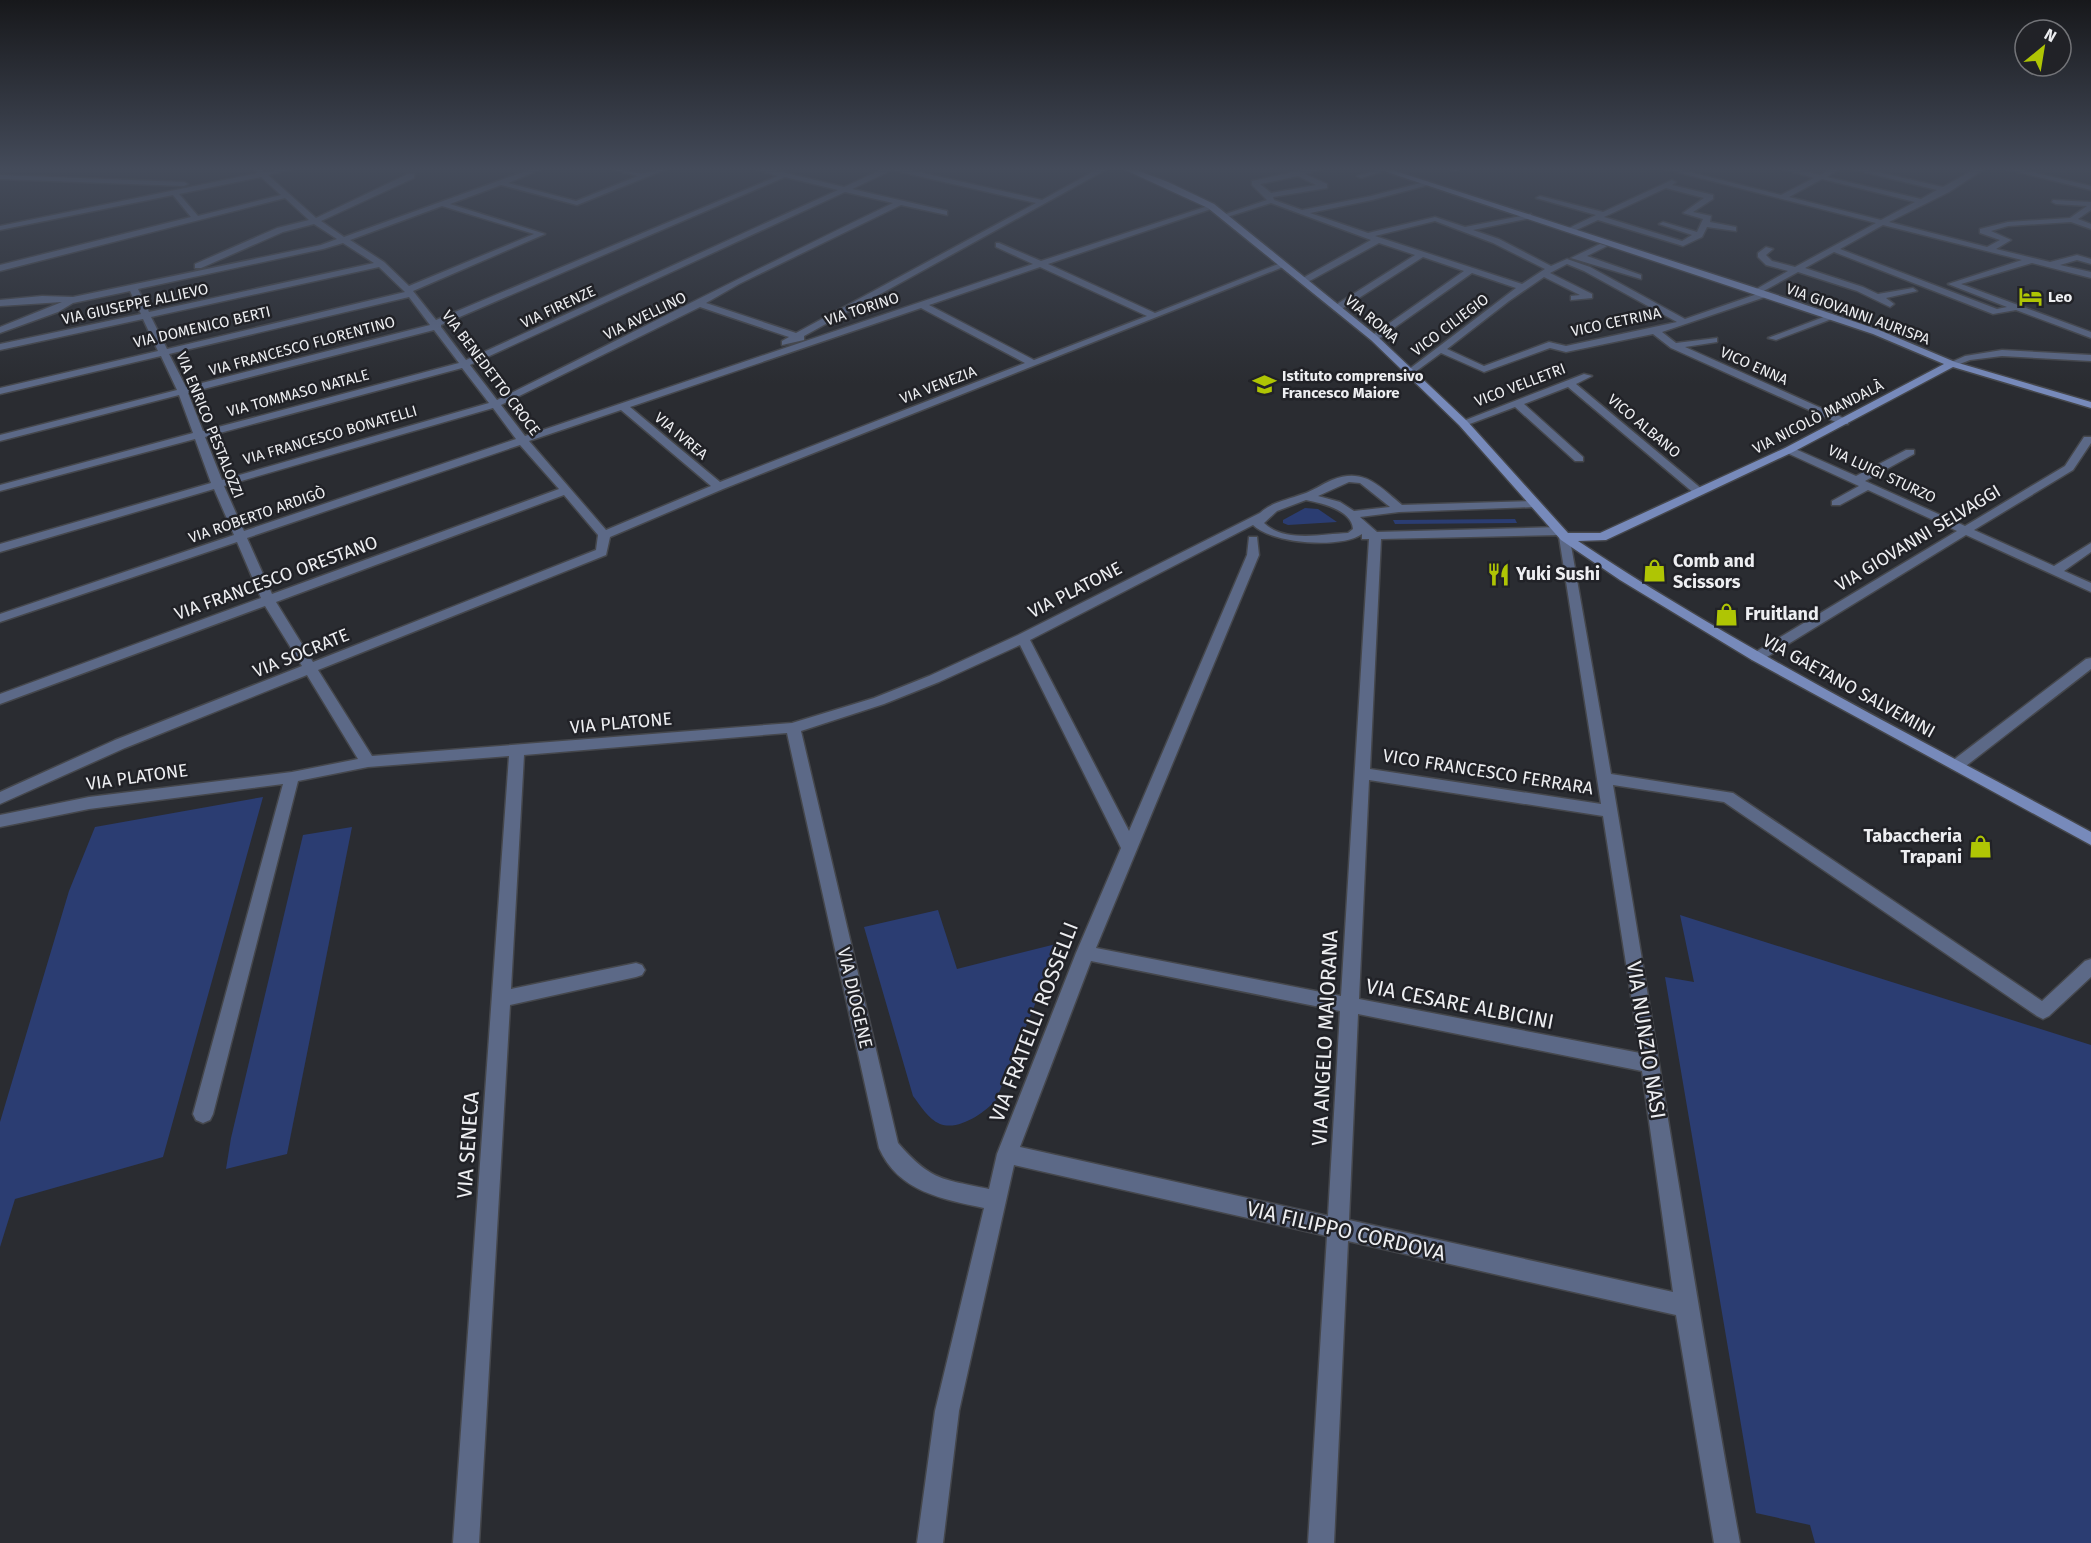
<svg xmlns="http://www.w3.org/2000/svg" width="2091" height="1543" viewBox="0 0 2091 1543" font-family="'Fira Sans',sans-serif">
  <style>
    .green { fill: #2b3d72 }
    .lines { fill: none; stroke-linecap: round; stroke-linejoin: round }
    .street-casing { stroke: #45474c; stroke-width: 3 }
    .secondary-casing { stroke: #45474c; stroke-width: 3 }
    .street { fill: #5c6987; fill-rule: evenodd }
    .secondary { fill: #778abb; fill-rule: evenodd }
    .labels { text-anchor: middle; stroke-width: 5; stroke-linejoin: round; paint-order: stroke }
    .far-poi-label { font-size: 15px; font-weight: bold; fill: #edeef1; stroke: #212227; text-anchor: start }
    .far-street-label { font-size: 15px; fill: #edeef1; stroke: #212227 }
    .street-label { font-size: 18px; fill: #edeef1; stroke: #212227 }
    .poi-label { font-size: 18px; font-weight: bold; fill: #edeef1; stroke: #212227; text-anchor: start }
    .near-street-label { font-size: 21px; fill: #edeef1; stroke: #212227 }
  </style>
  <rect width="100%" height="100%" fill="#2a2c31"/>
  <g class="green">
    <path d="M1305,508l13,1 19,13 -49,3 -5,-2v-3z"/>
    <path d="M1515,519l2,4 -122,1 -2,-4z"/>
    <path d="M263,797l-100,360 -148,42 -15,48v-125l69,-231 26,-64z"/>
    <path d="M352,827l-65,327 -61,15 5,-31 72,-303z"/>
    <path d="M938,910l19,59 103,-26 -64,157c-12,13 -37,31 -56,24 -12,-5 -20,-19 -27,-28l-49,-169z"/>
    <path d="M1680,915l411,130v498h-276l-5,-18 -54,-12 -91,-536 29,5z"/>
  </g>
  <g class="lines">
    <defs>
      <g id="street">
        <path d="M253,168h7l4,4 32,-4 -28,7 48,43 92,-44h6v4l-93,43 23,16 190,-69h10l-36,15 68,18 62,-25 -30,-8c11,0 28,7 38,5 8,-1 14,-5 23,-5l-92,37 -76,-20 -51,19 95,30 -132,57 23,29 342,-144 -26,-8h13l79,19 41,-19h16l141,32 58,-32h9l-305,168v4l-22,5v-4l7,-4 -89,-30 -199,98 24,31 508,-172 -37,-17v-4h3l42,18 173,-57v4l-166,56 107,49 126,-50 7,2 -565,224 -113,48 -4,18 -288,115 54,86 420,-33 82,-25 55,-22 89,-41 242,-122c12,-11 27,-13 43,-19 10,-3 19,-10 29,-14 32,-13 47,6 70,25l133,-4 6,3 -6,3 -136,5 -39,5 17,15 182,-5 6,4 -6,4 -178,4 -11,230 231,35 -42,-267 6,-4 4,1 42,240 122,19 309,208 43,-40 6,-2v18l-42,39 -6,3 -6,-3 -313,-214 -111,-17c43,253 81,506 127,758h-26l-38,-228 -328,-74 -14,302h-26l19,-307 -313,-71 -55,246 -16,132h-26l18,-132 49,-203c-41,-9 -86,-16 -105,-60l-92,-415 -263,22 -13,234 125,-26 6,2 3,5 -3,5 -6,2 -126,28 -31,538h-26l56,-787 -141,11 -70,14 -85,333 -3,6 -7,3 -7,-3 -3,-6 90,-330 -194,25 -89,18v-12l89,-18 203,-25 66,-13 -51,-84 -182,73 -125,56v-12l115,-52 187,-74 -37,-60 -265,98v-10l261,-96 -24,-56 -237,80v-8l234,-79 -20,-46 -214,63v-8l211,-61 -16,-44 -195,52v-6l193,-52 -14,-38 -179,46v-6l177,-45 -16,-34 -161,38v-6l158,-37 -15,-32 -143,31v-6l141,-30 -11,-23 -57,12 -15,9 -58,21v-6l62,-25 -62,4v-6l42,-4 31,1 248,-52 16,-6 -23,-15 -31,8 -82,36h-6v-4l82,-36 32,-8 -24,-22 -285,73v-6l191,-48 -18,-22 -173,35v-4l258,-53zM892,170l144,33 -240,130 -90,-30 33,-19 162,-79 46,10v-4l-95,-22zM261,177l20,18 -83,21 -19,-22zM785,177l53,13 -372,170 -25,-33v-2zM845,192l48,11c-133,64 -264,132 -396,197l-27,-35zM442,206l92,28 -125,52 -25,-24 -34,-22zM343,243l31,20 -225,49 -11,-23 185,-40zM379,267l26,25 -238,57 -16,-32zM1040,267l107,49 -113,44 -105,-55zM409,297l21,28 -244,62 -17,-33zM921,308l104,55 -305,119 -90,-75zM434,330l25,33 -256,68 -15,-38zM462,368l27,35 -267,77 -17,-43zM493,408l23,31 -272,92 -20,-45zM621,410l90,76 -105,44 -77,-89zM520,445l39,44 -287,105 -25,-56zM1349,482l11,1 30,24 -36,4 -14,-9 -22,-6zM564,495l34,40 -2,15 -283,112 -37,-60zM1306,500c15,3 46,10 47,29l-5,4c-26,1 -63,10 -84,-10l13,-12zM1253,525c19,19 88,24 109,9v5h7l-28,457 -245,-48 163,-393 -2,-18h-8l-2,18 -118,276 -99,-191zM1020,645l101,203 -45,105 -79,201 -8,35c-47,-10 -58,-8 -91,-46l-97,-412 83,-27 55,-22zM1369,780l234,36 37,237 -281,-54zM1091,961l249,50 -12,205 -308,-69zM1358,1014l284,57 31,221 -324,-72z"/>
        <path d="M1312,168h13l-20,6 22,10v4l-54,9 1,3 28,10 69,-14 57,-15v4l-56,15 -62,13 58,20 67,-16 30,10 66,-13v4l-58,12 26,9 52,27 16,-7 23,8 95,52 75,-26 -7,-2 35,-20 -22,-6 -8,-8v-4l8,-6 7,2 -7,6 6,6 23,6 81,-44 -215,-55h12l108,27 33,-17 -35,-10h13l28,7 12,-7h9l-14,9 94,22 16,-9 -90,-22h13l83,19 34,-19h9l-37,24 -60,30 98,25 13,-7 -20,-7v-4l28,-7 62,-4 17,-12 -31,-2 -4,-2 1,-2 38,2v8l-13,9 13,5v5l-20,-7 -63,4 -17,5 20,9 -15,9 54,13 27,-7 14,4v5l-14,-4 -17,5 31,7v6l-59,-15 -71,21 130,48v6l-75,-28 -23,4 -159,-62 -29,16 58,19 15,7 35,-6 4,3 -31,7 8,6 -4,3 -33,-16 -59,-19 -38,21 8,-1v4l-106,36 14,11 41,-5v4l-32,5 163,73v4h-8l-169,-76 -18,-14 -87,18 -16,-4 -66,24 -43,-19 -30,22 -3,-1v-4l108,-82 -44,-15 -95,67h-6v-4l93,-65 -41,-14 -83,53h-6v-4l81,-51 -36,-12 -75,41 -4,-3 1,-2 70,-39 -100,-37 -47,15 -4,-2 47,-16 -15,-15v-4zM1298,176l18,9 -45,8 -11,-9zM1822,179l93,23 -34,18 -92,-23zM1435,221l58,22 52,26 -23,15 -147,-48zM1883,225l139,35 -74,24 59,23 -10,2 -157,-60zM1567,264l17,7 93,51 -111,24 -17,-4 -65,24 -37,-17 62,-48 35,-24 36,18 -9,1v4l21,-2v-4l-42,-21z"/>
        <path d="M1383,168l5,2 -27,8 -4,-2z"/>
        <path d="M1448,168h10l1,1 -4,2z"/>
        <path d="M2002,168h13l76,18v4z"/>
        <path d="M0,175l184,7 4,2 -4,2 -184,-7z"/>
        <path d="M1672,180l4,2 -4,3 41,10v4l-20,13 18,4 -1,6 26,5v4l-29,-4 -5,10 -19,9 -85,-26 -26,12h-3v-4l27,-13 -60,-17 4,-2 63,16zM1666,188l38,10 -21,15 20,6 -6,13 -34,-10 -4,2 33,11 -10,6 -78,-24z"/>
        <path d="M1600,244l7,2 -20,10 54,19v4l-70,-21z"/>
        <path d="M1829,315l8,2 -61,23 -8,-2z"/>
        <path d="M2002,350l89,5v6l-89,-5 -32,4 -18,7 -5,-3 18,-8z"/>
        <path d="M1584,374l8,2 -16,8 127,106v4h-8l-127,-107 -44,17 59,53v4h-8l-60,-54 -48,18 -9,-2z"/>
        <path d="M2084,437h7v6l-18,27 -99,60 80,36 37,-23v9l-27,19 27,12v9l-125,-57 -204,125h-10l-2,-3 2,-3 205,-123 -89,-41 -28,15h-8v-4l27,-15 -74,-34v-4h8l63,28 50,-26h8v4l-49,27 100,45 100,-60z"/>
        <path d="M2091,658v11l-129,100h-10l-2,-4 2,-4 134,-102z"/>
      </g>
      <path id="secondary" d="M1121,168h10l37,14 46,22 163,132 90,85 101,112h32l185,-85 159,-84 -71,-30 -498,-166h11l382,124 111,38 76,32 136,40v6l-138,-41 -160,85 -187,88 -28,1c163,109 340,197 513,291v13l-339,-185 -132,-80 -59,-40 -102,-115 -88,-85 -163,-132z"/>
    </defs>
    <use href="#street" class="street-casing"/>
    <use href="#secondary" class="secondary-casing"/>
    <use href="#street" class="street"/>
    <use href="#secondary" class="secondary"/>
  </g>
  <linearGradient id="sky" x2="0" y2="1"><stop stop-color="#17181b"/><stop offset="0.44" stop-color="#444b5a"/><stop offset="1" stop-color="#444b5a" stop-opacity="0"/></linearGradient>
  <rect width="2091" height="384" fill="url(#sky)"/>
  <defs>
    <symbol id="hotel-bare" viewBox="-9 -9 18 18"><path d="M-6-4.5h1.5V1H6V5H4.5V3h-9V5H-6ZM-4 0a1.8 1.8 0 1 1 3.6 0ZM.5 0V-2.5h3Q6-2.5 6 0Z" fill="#afc504" stroke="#212227" stroke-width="2.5" paint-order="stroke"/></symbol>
    <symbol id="school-bare" viewBox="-9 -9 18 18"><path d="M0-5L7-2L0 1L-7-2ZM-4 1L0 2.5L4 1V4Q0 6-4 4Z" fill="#afc504" stroke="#212227" stroke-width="2.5" paint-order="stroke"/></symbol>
    <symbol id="shop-bare" viewBox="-9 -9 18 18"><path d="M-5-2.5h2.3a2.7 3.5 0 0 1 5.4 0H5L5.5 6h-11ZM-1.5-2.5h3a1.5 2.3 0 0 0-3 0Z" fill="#afc504" stroke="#212227" stroke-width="2.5" paint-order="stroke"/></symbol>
    <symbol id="restaurant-bare" viewBox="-9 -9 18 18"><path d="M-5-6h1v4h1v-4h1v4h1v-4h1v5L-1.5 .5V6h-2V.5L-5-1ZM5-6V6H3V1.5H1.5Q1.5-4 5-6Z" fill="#afc504" stroke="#212227" stroke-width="2.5" paint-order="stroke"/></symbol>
  </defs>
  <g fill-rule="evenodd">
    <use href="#hotel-bare" x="2014" y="280" width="33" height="33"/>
    <use href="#school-bare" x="1248" y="368" width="33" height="33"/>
    <use href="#shop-bare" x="1638" y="554" width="33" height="33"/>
    <use href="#restaurant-bare" x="1482" y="558" width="33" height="33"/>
    <use href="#shop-bare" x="1710" y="598" width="33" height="33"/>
    <use href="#shop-bare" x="1964" y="830" width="33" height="33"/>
  </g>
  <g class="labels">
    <g class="far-poi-label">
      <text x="2048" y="302">Leo</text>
      <text x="1282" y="381">Istituto comprensivo<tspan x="1282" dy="17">Francesco Maiore</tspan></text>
    </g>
    <g class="far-street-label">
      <text transform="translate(135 304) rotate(-12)" y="5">VIA GIUSEPPE ALLIEVO</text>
      <text transform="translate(558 307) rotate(-25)" y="5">VIA FIRENZE</text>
      <text transform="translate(862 309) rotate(-18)" y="5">VIA TORINO</text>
      <text transform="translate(1858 314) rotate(20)" y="5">VIA GIOVANNI AURISPA</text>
      <text transform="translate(645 316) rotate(-26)" y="5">VIA AVELLINO</text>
      <text transform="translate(1372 319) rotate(40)" y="5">VIA ROMA</text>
      <text transform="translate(1616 322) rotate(-12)" y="5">VICO CETRINA</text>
      <text transform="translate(1450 325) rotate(-37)" y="5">VICO CILIEGIO</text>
      <text transform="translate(202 327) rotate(-13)" y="5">VIA DOMENICO BERTI</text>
      <text transform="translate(302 346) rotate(-15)" y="5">VIA FRANCESCO FLORENTINO</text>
      <text transform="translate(1754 366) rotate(24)" y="5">VICO ENNA</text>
      <text transform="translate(491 373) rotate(53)" y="5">VIA BENEDETTO CROCE</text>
      <text transform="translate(938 385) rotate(-21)" y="5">VIA VENEZIA</text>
      <text transform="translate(1520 385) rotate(-21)" y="5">VICO VELLETRI</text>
      <text transform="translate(298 393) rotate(-15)" y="5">VIA TOMMASO NATALE</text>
      <text transform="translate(1818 417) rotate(-27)" y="5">VIA NICOLÒ MANDALÀ</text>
      <text transform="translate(210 425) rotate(68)" y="5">VIA ENRICO PESTALOZZI</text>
      <text transform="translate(1644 426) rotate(40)" y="5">VICO ALBANO</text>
      <text transform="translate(330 435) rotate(-16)" y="5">VIA FRANCESCO BONATELLI</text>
      <text transform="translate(681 436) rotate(40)" y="5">VIA IVREA</text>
      <text transform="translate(1882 474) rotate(25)" y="5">VIA LUIGI STURZO</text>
      <text transform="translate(257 515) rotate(-19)" y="5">VIA ROBERTO ARDIGÒ</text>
    </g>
    <g class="street-label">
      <text transform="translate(1918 538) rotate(-31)" y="6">VIA GIOVANNI SELVAGGI</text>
      <text transform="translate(276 578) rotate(-20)" y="6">VIA FRANCESCO ORESTANO</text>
      <text transform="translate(1075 590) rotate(-27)" y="6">VIA PLATONE</text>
      <text transform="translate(301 653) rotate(-22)" y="6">VIA SOCRATE</text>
      <text transform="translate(1849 686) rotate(29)" y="6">VIA GAETANO SALVEMINI</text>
      <text transform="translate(621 723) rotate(-5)" y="6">VIA PLATONE</text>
      <text transform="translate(1488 772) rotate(9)" y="6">VICO FRANCESCO FERRARA</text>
      <text transform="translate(137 777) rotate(-8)" y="6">VIA PLATONE</text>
      <text transform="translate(855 998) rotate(77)" y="6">VIA DIOGENE</text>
    </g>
    <g class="poi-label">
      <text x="1673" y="567">Comb and<tspan x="1673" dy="21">Scissors</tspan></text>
      <text x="1516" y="580">Yuki Sushi</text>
      <text x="1745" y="620">Fruitland</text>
      <text x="1962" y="842" text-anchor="end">Tabaccheria<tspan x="1962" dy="21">Trapani</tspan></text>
    </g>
    <g class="near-street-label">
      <text transform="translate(1460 1004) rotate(11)" y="7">VIA CESARE ALBICINI</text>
      <text transform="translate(1034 1022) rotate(-69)" y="7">VIA FRATELLI ROSSELLI</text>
      <text transform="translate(1325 1038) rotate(-87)" y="7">VIA ANGELO MAIORANA</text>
      <text transform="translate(1646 1040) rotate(81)" y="7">VIA NUNZIO NASI</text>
      <text transform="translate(468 1145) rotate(-86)" y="7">VIA SENECA</text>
      <text transform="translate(1346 1231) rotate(13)" y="7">VIA FILIPPO CORDOVA</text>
    </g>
  </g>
  <g transform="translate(2043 48) rotate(30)"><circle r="28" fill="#212227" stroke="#737478" stroke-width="1.5"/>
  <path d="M0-4.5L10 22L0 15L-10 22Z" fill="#afc504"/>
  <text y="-9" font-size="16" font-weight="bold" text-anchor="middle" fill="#edeef1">N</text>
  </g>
</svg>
